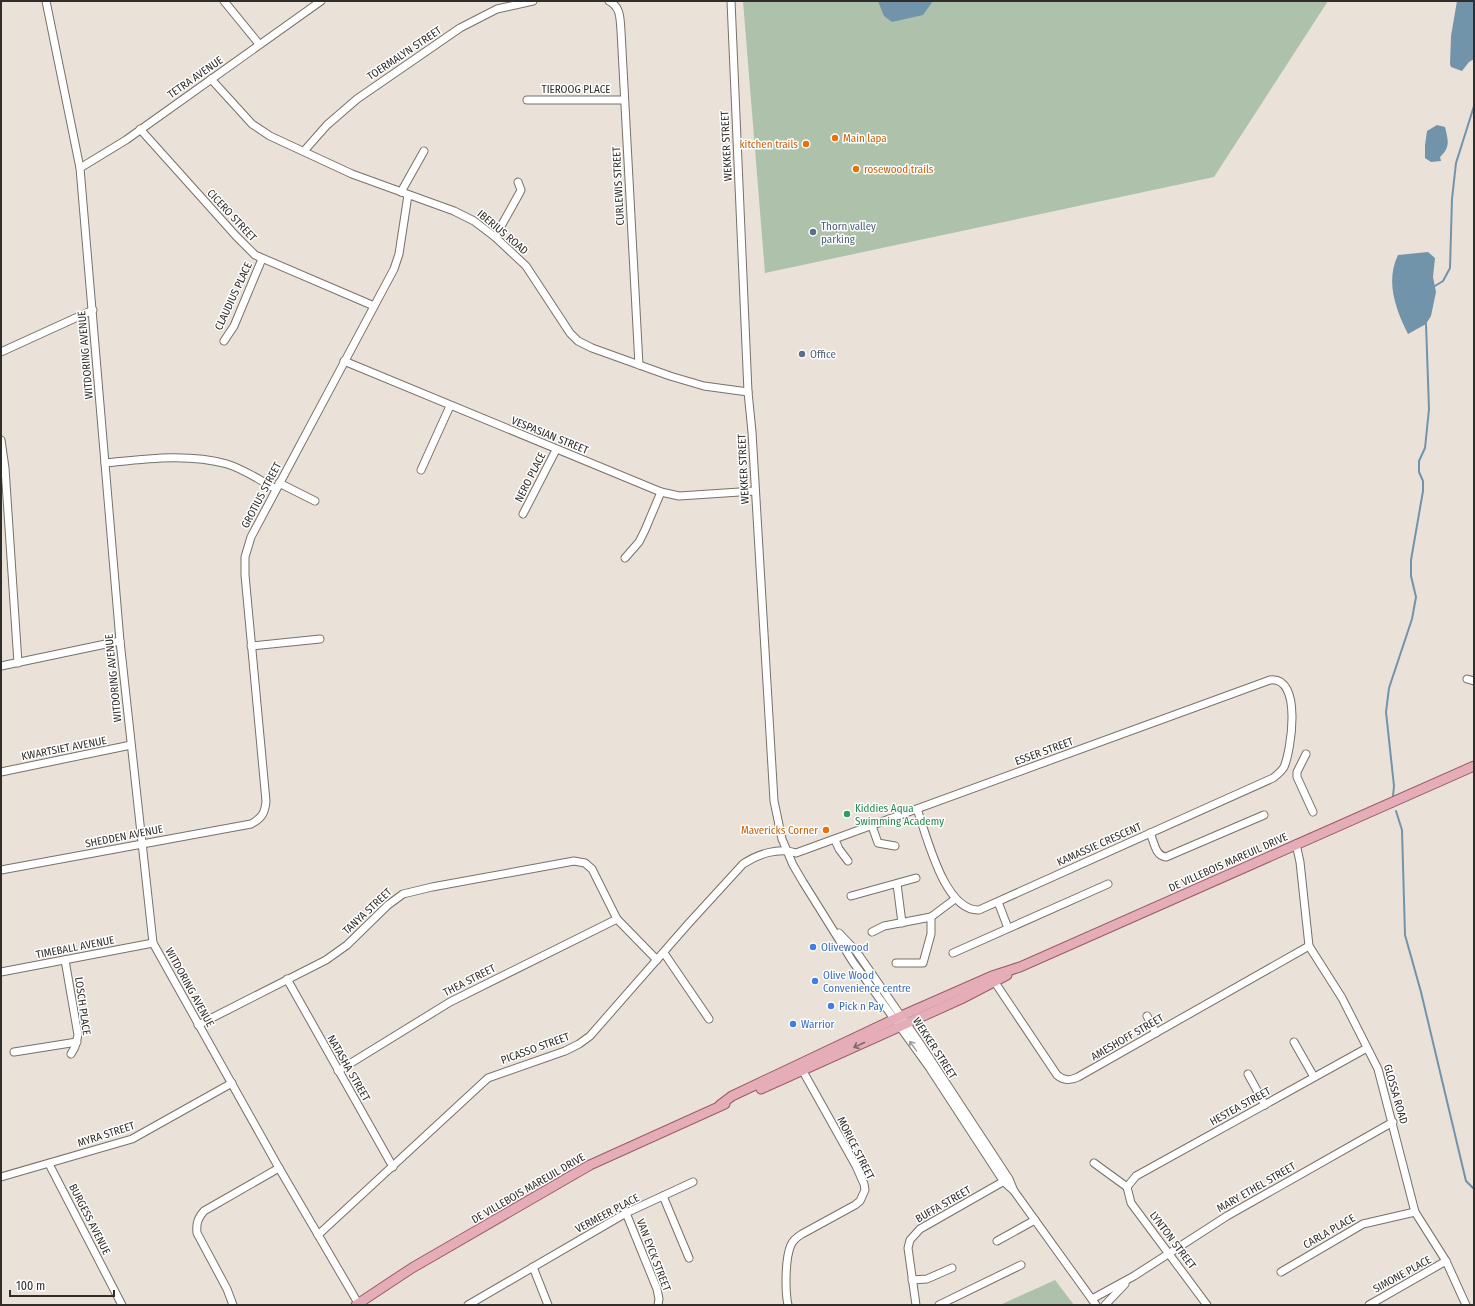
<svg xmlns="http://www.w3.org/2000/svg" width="1475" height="1306" viewBox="0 0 1475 1306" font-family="'Fira Sans Condensed',sans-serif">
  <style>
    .green { fill: #adc1ab }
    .water { fill: #7194ab }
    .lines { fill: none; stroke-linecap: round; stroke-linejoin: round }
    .stream { stroke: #7194ab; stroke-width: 2 }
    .minor-casing { stroke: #787169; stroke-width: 9 }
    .major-casing { stroke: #9a5c68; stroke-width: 11 }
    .minor { stroke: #fff; stroke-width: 7 }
    .major { stroke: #e5adb8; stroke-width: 9 }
    .oneway { stroke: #81676a }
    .oneway2 { stroke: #a2a09f }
    .food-dot { fill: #e8710a; stroke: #fff; stroke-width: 1.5 }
    .service-dot { fill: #5c6f8a; stroke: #fff; stroke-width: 1.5 }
    .leisure-dot { fill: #2e9e5b; stroke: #fff; stroke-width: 1.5 }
    .shop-dot { fill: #3f7fe0; stroke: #fff; stroke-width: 1.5 }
    .labels { text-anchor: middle; stroke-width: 3; stroke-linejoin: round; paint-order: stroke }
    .street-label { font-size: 11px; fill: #302d2a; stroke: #fff }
    .food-label { font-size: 11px; fill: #c56008; stroke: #fff; text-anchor: start }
    .service-label { font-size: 11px; fill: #4e5e75; stroke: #fff; text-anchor: start }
    .leisure-label { font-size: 11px; fill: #27864d; stroke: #fff; text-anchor: start }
    .shop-label { font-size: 11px; fill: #366cbe; stroke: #fff; text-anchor: start }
  </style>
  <rect width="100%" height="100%" fill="#eae1d9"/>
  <g class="green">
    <path d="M743,1h585l-114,176 -449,96z"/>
    <path d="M1055,1280l19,25h-74z"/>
  </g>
  <g class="water">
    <path d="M878,1h55l-10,14 -31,7 -8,-6z"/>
    <path d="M1457,1h17v58l-5,3 -7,9 -11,-4 -1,-3 1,-28z"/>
    <path d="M1437,125l8,2c3,13 6,20 -5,30l1,4 -10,1 -6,-4v-13l2,-14z"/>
    <path d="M1428,252l7,6 -2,19 3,15 -5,24 -5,8 -18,10c-12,-24 -23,-52 -10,-79z"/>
  </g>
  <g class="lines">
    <g class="stream">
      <path d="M1435,286l8,-5 7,-13 2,-69 4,-36 18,-57"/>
      <path d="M1393,796l1,-10 -8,-74 3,-24 23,-69 4,-22 -5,-21v-16l12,-69v-10l-4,-9v-11l6,-13 4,-39 -3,-85"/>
      <path d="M1396,811l6,19 3,105 16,57 45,189 8,8"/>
    </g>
    <defs>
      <g id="minor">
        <path d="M46,1l34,167 40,473 33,302 126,225 79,135"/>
        <path d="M224,1l35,43"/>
        <path d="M609,1c12,6 11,18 12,30l18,334"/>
        <path d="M731,1l17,391 4,40 22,369 8,38 11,26 10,17 50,80 76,105 75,115 10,9"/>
        <path d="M211,79l41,45 18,12 82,38 102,37 20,10 21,16 31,29 44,67 8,8 14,7 78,28 34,10 44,6"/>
        <path d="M527,100h97"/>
        <path d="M140,129l96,107 19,19 119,51"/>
        <path d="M304,151l23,-26 30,-26 103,-71 37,-19 36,-8"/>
        <path d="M80,168l46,-28 195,-139"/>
        <path d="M401,192l23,-41"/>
        <path d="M495,237l24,-43 2,-4 -3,-8"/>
        <path d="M224,341l10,-15 28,-67"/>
        <path d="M1,352l92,-42"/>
        <path d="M344,361l317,131 18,4 76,-5"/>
        <path d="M1,440l4,28 13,195"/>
        <path d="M105,463c40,-4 82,-10 122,1 17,5 34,17 49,25"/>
        <path d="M421,470l29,-64"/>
        <path d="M279,483l36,18"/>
        <path d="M523,514l33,-64"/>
        <path d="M625,558l14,-16 6,-12 16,-38"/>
        <path d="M251,646l69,-7"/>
        <path d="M1,666l119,-25"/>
        <path d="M1467,679l7,2"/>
        <path d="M1306,754l-9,18v5l16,35"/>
        <path d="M1,772l130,-27"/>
        <path d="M872,826l6,17 17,3"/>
        <path d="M1150,833c4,8 5,23 16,24l98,-42"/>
        <path d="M835,840l4,9 9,12"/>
        <path d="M1296,844l4,18 9,84 33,52 36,71 37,143 31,49 20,44"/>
        <path d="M1,870l250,-46c11,-6 14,-11 15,-23l-21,-226v-18l6,-20 143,-268 5,-15 9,-59"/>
        <path d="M897,884l5,39"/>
        <path d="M851,896l65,-18"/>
        <path d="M998,902l10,26"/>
        <path d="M872,932l12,-6 47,-9 24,-18"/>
        <path d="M839,933l17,18 65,94 88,134 5,12 82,114"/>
        <path d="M664,953l45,66"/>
        <path d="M953,953l155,-69"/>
        <path d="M65,960l13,75 -3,12 -4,7"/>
        <path d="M896,963h27l8,-29v-17"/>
        <path d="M1,972l152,-29"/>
        <path d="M992,978l65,97c7,6 13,6 21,2l231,-131"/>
        <path d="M287,979l106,188"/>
        <path d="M1147,1016l9,17"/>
        <path d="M198,1025l128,-65 21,-15 41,-40 15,-11 29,-7 142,-26 11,2 7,6 25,50 40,41"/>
        <path d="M1294,1042l20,35"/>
        <path d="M14,1052l63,-10"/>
        <path d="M338,1071l112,-69 167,-83"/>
        <path d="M1248,1074l17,31"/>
        <path d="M1094,1163l33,24"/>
        <path d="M49,1164l73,141"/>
        <path d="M1,1177l131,-38 100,-56"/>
        <path d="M1127,1187l9,-11 231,-128"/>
        <path d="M1127,1187l4,16 76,102"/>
        <path d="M663,1196l26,62"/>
        <path d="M626,1213l31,76 2,10 -1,6"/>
        <path d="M318,1235l170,-157 77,-27 14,-7 11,-8 99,-113 54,-59c15,-10 36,-17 53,-11l474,-173c33,-4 21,71 14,87 -3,5 -7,8 -11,11l-294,132c-35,1 -52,-74 -62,-101"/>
        <path d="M997,1241l38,-21"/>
        <path d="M533,1267l15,38"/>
        <path d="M1281,1272l82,-48 52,-12"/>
        <path d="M912,1280l15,-1 25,-11"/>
        <path d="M1092,1299l42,-23 93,-60 166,-94"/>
        <path d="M233,1305l-6,-16 -30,-56c-1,-10 1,-15 7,-22l75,-43"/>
        <path d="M468,1305l158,-92 67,-31"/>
        <path d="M788,1305c-3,-14 -3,-47 3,-60 2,-5 6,-8 11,-11l53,-29 5,-4 5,-11 -1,-6 -8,-18 -56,-100"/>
        <path d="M916,1305l-8,-57 2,-8 10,-11 86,-49"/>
        <path d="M939,1305l82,-40"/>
        <path d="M1105,1305l20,-21"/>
        <path d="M1369,1305l77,-44"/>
      </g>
      <g id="major">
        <path d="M761,1089l200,-90 46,-24"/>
        <path d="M720,1105l12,-9 169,-80 91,-40 28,-9 454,-201"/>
        <path d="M356,1305l56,-37 178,-103 135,-61"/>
      </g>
    </defs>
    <use href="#minor" class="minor-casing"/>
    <use href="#major" class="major-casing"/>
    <use href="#minor" class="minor"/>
    <use href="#major" class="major"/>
  </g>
  <defs><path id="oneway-shaft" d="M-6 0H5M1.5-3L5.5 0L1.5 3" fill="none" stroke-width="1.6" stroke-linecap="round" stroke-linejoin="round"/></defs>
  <use class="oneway" href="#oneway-shaft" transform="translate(859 1045) rotate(155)"/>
  <use class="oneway2" href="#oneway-shaft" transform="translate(913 1046) rotate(-126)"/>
  <g class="food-dot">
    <circle cx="835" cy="138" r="4"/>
    <circle cx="806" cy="144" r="4"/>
    <circle cx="856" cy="169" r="4"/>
    <circle cx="826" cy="830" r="4"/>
  </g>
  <g class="service-dot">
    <circle cx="813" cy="232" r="4"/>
    <circle cx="802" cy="354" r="4"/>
  </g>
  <circle class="leisure-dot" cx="847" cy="814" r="4"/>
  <g class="shop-dot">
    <circle cx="813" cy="947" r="4"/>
    <circle cx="815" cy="981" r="4"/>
    <circle cx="831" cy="1006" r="4"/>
    <circle cx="793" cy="1024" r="4"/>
  </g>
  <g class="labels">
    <g class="street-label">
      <text transform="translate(404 53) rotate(-34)" y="4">TOERMALYN STREET</text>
      <text transform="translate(195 77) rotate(-35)" y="4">TETRA AVENUE</text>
      <text x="576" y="93">TIEROOG PLACE</text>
      <text transform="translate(726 146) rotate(-93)" y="4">WEKKER STREET</text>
      <text transform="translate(618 186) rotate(-93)" y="4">CURLEWIS STREET</text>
      <text transform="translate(232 215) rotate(47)" y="4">CICERO STREET</text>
      <text transform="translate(503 232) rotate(40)" y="4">IBERIUS ROAD</text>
      <text transform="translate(233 296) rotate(-65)" y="4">CLAUDIUS PLACE</text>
      <text transform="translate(85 355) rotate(-95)" y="4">WITDORING AVENUE</text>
      <text transform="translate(550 435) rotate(22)" y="4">VESPASIAN STREET</text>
      <text transform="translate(743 469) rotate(-93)" y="4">WEKKER STREET</text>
      <text transform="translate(530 477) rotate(-63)" y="4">NERO PLACE</text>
      <text transform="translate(261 495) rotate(-62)" y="4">GROTIUS STREET</text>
      <text transform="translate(113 678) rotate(-96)" y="4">WITDORING AVENUE</text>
      <text transform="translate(64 748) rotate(-11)" y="4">KWARTSIET AVENUE</text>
      <text transform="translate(1044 751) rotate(-20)" y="4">ESSER STREET</text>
      <text transform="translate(124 836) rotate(-11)" y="4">SHEDDEN AVENUE</text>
      <text transform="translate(1099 844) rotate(-24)" y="4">KAMASSIE CRESCENT</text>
      <text transform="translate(1228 862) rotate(-24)" y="4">DE VILLEBOIS MAREUIL DRIVE</text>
      <text transform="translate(367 911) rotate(-43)" y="4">TANYA STREET</text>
      <text transform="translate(75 947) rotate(-11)" y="4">TIMEBALL AVENUE</text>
      <text transform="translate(469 980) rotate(-27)" y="4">THEA STREET</text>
      <text transform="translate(190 987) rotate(61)" y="4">WITDORING AVENUE</text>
      <text transform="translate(83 1006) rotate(82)" y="4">LOSCH PLACE</text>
      <text transform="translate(1127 1037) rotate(-30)" y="4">AMESHOFF STREET</text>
      <text transform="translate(535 1048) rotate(-20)" y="4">PICASSO STREET</text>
      <text transform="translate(935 1048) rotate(57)" y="4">WEKKER STREET</text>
      <text transform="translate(349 1068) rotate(60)" y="4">NATASHA STREET</text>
      <text transform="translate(1396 1094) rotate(74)" y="4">GLOSSA ROAD</text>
      <text transform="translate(1240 1106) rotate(-29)" y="4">HESTEA STREET</text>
      <text transform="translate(106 1134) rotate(-18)" y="4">MYRA STREET</text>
      <text transform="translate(856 1148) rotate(63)" y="4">MORICE STREET</text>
      <text transform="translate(1256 1187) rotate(-30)" y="4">MARY ETHEL STREET</text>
      <text transform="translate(528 1188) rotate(-30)" y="4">DE VILLEBOIS MAREUIL DRIVE</text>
      <text transform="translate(943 1204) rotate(-30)" y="4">BUFFA STREET</text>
      <text transform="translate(607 1213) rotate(-28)" y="4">VERMEER PLACE</text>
      <text transform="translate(90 1219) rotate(63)" y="4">BURGESS AVENUE</text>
      <text transform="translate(1329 1231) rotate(-30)" y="4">CARLA PLACE</text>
      <text transform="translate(1173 1240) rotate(53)" y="4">LYNTON STREET</text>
      <text transform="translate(654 1255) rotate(69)" y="4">VAN EYCK STREET</text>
      <text transform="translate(1402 1274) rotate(-29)" y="4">SIMONE PLACE</text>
    </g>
    <g class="food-label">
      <text x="843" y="142">Main lapa</text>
      <text x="798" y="148" text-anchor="end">kitchen trails</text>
      <text x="864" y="173">rosewood trails</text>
      <text x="818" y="834" text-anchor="end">Mavericks Corner</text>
    </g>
    <g class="service-label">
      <text x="821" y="230">Thorn valley<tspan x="821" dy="13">parking</tspan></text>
      <text x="810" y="358">Office</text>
    </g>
    <g class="leisure-label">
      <text x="855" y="812">Kiddies Aqua<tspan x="855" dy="13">Swimming Academy</tspan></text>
    </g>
    <g class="shop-label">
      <text x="821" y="951">Olivewood</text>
      <text x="823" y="979">Olive Wood<tspan x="823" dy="13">Convenience centre</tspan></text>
      <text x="839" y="1010">Pick n Pay</text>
      <text x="801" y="1028">Warrior</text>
    </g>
  </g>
  <rect width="1475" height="1306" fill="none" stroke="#302d2a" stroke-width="4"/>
  <path d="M10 1290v6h104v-6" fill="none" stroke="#302d2a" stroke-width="2"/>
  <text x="16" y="1290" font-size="12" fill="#302d2a" stroke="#ffffff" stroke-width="3" paint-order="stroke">100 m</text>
</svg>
